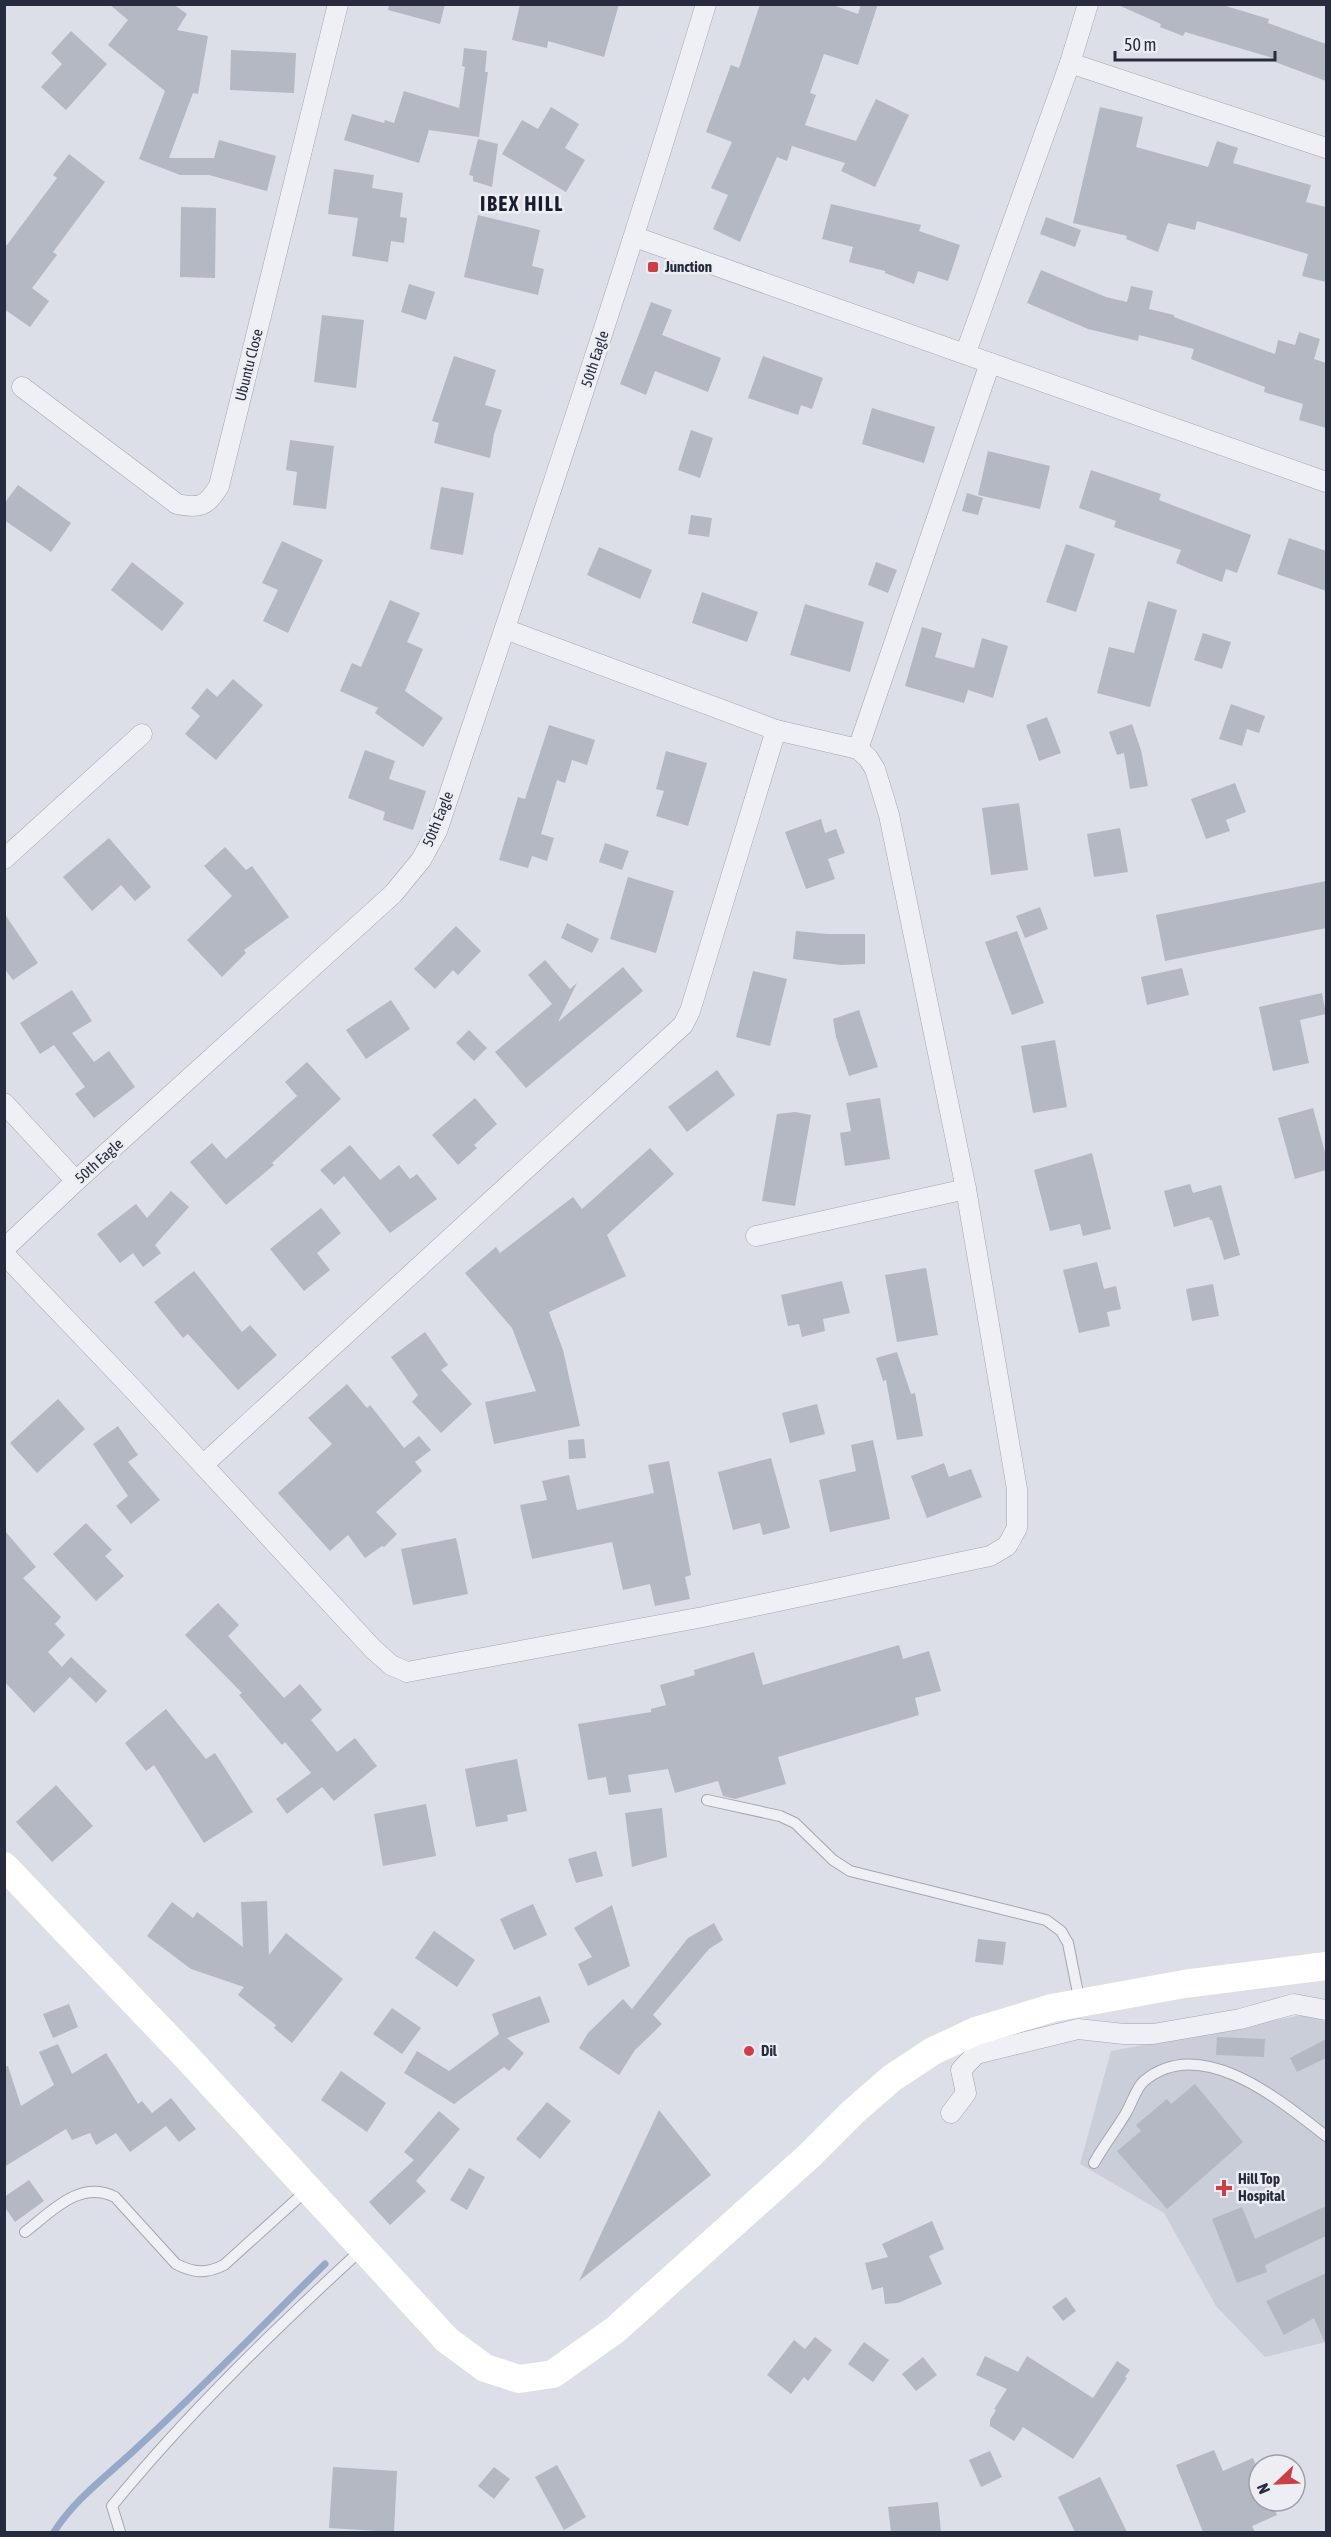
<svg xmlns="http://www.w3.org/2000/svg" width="1331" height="2537" viewBox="0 0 1331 2537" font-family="'Asap Condensed',sans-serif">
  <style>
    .built { fill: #caced9 }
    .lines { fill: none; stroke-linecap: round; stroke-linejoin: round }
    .stream { stroke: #96a9c8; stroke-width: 7 }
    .building { fill: #b4b8c3 }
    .service-casing { stroke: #a2a6b1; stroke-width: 12 }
    .minor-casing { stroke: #a2a6b1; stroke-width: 21 }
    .service { stroke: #eff0f5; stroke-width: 10 }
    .minor { stroke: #eff0f5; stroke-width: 20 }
    .secondary { stroke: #fff; stroke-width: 28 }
    .poi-dot { fill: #cf3e45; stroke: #eceef4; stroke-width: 2 }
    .labels { text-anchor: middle; stroke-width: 5; stroke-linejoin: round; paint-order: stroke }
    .poi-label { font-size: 15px; font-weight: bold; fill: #262c3d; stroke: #eceef4; text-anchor: start }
    .street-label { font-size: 15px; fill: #262c3d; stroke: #eceef4 }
    .district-label { font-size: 21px; font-weight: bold; letter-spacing: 1.5px; fill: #181d2e; stroke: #eceef4 }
  </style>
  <rect width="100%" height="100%" fill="#dcdfe7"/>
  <path class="built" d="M1308,2014l18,8v320l-61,15 -49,-51 -52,-93 -84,-49 31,-113z"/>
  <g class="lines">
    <path class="stream" d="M54,2532c22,-35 57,-59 87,-88 63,-58 123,-120 184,-180"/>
  </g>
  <g class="building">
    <path d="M109,4h64l14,10 -10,16 31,6 -10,58 -5,-1 -24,65h45l5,-18 57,16 -9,35 -58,-16h-29l-41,-16 26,-68 -57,-46 20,-25z"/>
    <path d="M389,4h56l-5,20 -52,-14z"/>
    <path d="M520,4h99l-15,53 -56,-16 -1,7 -35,-8z"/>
    <path d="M760,4h70l28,10 3,-10h17l-20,61 -34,-11 -14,39 6,2 -11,30 51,16 20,-42 33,16 -34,72 -34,-16 4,-8 -53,-17 -5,15 -10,-4 -37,85 -27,-13 15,-34 -17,-7 21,-46 -26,-10 25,-67 8,3z"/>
    <path d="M1116,4h103l50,15 -1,4 58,21v37l-51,-19 1,-3 -91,-27 -2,4 -23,-9 1,-3z"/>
    <path d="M71,31l36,33 -41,46 -25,-23 21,-23 -11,-11z"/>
    <path d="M464,48l23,3 -2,21h3l-9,65 -50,-7 -10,33 -75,-23 8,-26 32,9 1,-3 9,3 10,-32 55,17 6,-41 -3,-1z"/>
    <path d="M231,50l65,3 -2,40 -64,-3z"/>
    <path d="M551,107l28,17 -14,24 20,12 -19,32 -64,-38 20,-34 16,9z"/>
    <path d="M1100,107l43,10 -7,30 72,20 9,-26 21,7 -5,15 78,22 -5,17 20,5v75l-24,-6 6,-22 -111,-33 -2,9 -27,-7 -10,29 -32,-13 1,-3 -54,-13z"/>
    <path d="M478,139l20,5 -6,43 -19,-6v-5l-4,-1z"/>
    <path d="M69,154l36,28 -52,70 4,3 -25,33 17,13 -19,26 -26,-18v-60l53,-71 -4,-3z"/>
    <path d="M334,169l40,6 -2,13 31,5 -3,24 7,1 -3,25 -13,-2 -3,21 -36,-6 6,-38 -30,-4z"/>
    <path d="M831,204l90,21 -2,6 41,14 -12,36 -30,-10 -4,13 -29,-11v-2l-36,-9 4,-15 -31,-8z"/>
    <path d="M181,207l35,1 -1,70 -35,-1z"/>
    <path d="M478,215l62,15 -8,36 12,3 -6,26 -74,-18z"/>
    <path d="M1046,217l35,13 -6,17 -35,-13z"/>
    <path d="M1041,270l65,27 21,5 4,-16 22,5 -4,18 25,6v2l101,37 3,-14 17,5 4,-13 21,7 -6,20 12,4v65l-27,-8 4,-16 -39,-12 1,-5 -74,-28 3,-10 -55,-14 -1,6 -50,-12 -61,-26z"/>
    <path d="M409,284l26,8 -9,28 -25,-8z"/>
    <path d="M651,302l21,8 -10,25 59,23 -13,34 -53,-21 -9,24 -26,-11z"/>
    <path d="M322,315l42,5 -8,68 -42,-6z"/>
    <path d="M454,356l42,14 -11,35 17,5 -8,24 -4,24 -56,-15 5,-20 -7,-2z"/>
    <path d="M763,356l60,22 -11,31 -11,-4 -3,10 -50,-17z"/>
    <path d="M872,408l63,19 -11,36 -62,-19z"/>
    <path d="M691,430l22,8 -13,40 -22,-8z"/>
    <path d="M290,440l44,6 -8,63 -33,-4 4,-33 -11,-2z"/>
    <path d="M988,451l62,15 -10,43 -62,-14z"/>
    <path d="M1091,470l70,24 -2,6 92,35 -14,38 -11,-4 -4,13 -23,-9 -23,-10 5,-13 -67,-23 2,-6 -37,-13z"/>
    <path d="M18,485l53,38 -20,29 -47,-32v-16z"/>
    <path d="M441,487l33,6 -11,62 -33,-6z"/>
    <path d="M967,493l16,5 -5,17 -16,-4z"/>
    <path d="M691,515l21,3 -3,19 -21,-3z"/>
    <path d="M1289,538l37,13v40l-49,-17z"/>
    <path d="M282,541l41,19 -35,73 -25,-12 15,-31 -16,-7z"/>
    <path d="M1066,544l29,10 -19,58 -30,-10z"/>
    <path d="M599,547l53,23 -12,29 -53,-24z"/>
    <path d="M132,562l52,41 -22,28 -51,-41z"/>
    <path d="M876,562l21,8 -9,23 -20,-8z"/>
    <path d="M702,592l56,20 -11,30 -55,-19z"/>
    <path d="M390,600l30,13 -13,29 16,7 -18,42 38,27 -20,29 -48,-34 3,-5 -38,-17 12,-28 9,4z"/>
    <path d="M1148,601l29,9 -27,97 -53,-14 12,-46 25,6z"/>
    <path d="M805,604l59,18 -14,50 -60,-17z"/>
    <path d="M922,627l20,6 -7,24 39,11 8,-30 26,8 -15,52 -25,-8 -4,13 -59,-17z"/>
    <path d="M1203,633l28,9 -9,27 -28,-9z"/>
    <path d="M233,679l30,26 -47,55 -31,-26 15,-18 -9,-8 16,-20 10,9z"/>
    <path d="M1231,704l34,12 -6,17 -12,-4 -5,17 -23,-7z"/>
    <path d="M1047,717l14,36 -22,8 -13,-36z"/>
    <path d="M1132,724l9,26 7,36 -18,3 -6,-36 -7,2 -8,-23z"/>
    <path d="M549,725l46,15 -8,25 -15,-5 -7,23 -8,-3 -16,54 13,4 -7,23 -15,-5 -4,12 -29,-8 19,-63 7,2z"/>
    <path d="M365,750l30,11 -6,18 37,12 -13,39 -30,-10 2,-8 -37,-14z"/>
    <path d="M666,751l41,12 -19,63 -32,-10 8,-25 -8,-2z"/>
    <path d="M1235,783l11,29 -20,8 4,11 -24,8 -15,-40z"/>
    <path d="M1019,803l9,67 -37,5 -9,-67z"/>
    <path d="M821,819l4,14 11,-4 9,24 -17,6 7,20 -29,10 -21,-57z"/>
    <path d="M1120,828l8,44 -34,5 -7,-43z"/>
    <path d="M109,838l42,49 -16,14 -14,-16 -29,26 -29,-34z"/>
    <path d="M605,843l24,8 -7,19 -23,-8z"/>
    <path d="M225,847l21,23 6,-4 37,51 -45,33 2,3 -24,24 -35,-37 45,-44 -28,-30z"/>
    <path d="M628,877l46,14 -18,62 -46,-14z"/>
    <path d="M1326,881v47l-161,33 -9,-46z"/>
    <path d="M1040,907l8,22 -23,9 -9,-22z"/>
    <path d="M4,913l34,50 -25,17 -9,-12z"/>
    <path d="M567,923l32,16 -7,14 -31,-15z"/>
    <path d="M456,926l25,25 -23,24 -5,-5 -18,19 -21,-20z"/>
    <path d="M796,931l31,3h38v30l-24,1 -48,-6z"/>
    <path d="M1017,931l27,72 -32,12 -27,-73z"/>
    <path d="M545,960l25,29 7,-6 -19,39 65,-55 20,24 -117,97 -31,-36 57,-48 -24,-29z"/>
    <path d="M1182,968l7,27 -42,10 -6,-28z"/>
    <path d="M753,971l34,8 -17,67 -34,-9z"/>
    <path d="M72,990l20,31 -20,12 22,29 15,-11 26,36 -41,31 -19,-24 10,-7 -31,-42 -14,9 -20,-31z"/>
    <path d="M1322,993l4,21 -26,6 9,43 -36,8 -14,-64z"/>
    <path d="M391,1000l19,29 -44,30 -20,-29z"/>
    <path d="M859,1010l19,57 -29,9 -13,-39 -3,-18z"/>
    <path d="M469,1030l18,18 -13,13 -18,-18z"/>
    <path d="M1055,1040l12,67 -34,6 -12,-67z"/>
    <path d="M307,1062l34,37 -69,64 2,2 -48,40 -36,-43 22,-19 14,16 71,-63 -12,-14z"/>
    <path d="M717,1070l18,25 -48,37 -19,-25z"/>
    <path d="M475,1098l22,26 -23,21 3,3 -19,17 -26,-30z"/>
    <path d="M880,1098l10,61 -45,7 -5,-33 11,-2 -5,-28z"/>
    <path d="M1313,1108l13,48v14l-31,9 -17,-61z"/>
    <path d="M795,1112l16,3 -16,91 -33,-5 15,-87z"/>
    <path d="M350,1145l30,35 19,-15 11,14 7,-5 20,25 -47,34 -46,-57 -10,9 -14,-15z"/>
    <path d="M650,1148l24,26 -67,61 19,41 -77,36 14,38 17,76 -86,18 -9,-42 51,-11 -24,-63 -47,-55 31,-26 4,6 73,-56 9,12z"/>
    <path d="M1092,1153l19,76 -28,7 -3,-12 -30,7 -16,-61z"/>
    <path d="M1190,1184l3,9 28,-8 19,70 -16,5 -12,-40h-2l-1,-3 -35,10 -10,-36z"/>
    <path d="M171,1191l18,16 -34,38 6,8 -18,14 -10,-14 -13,10 -23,-29 39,-30 11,14z"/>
    <path d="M321,1208l20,25 -24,20 13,17 -26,21 -34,-42z"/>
    <path d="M1097,1262l7,27 12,-3 5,23 -14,3 3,14 -31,7 -16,-63z"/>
    <path d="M926,1268l12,67 -41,7 -12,-67z"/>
    <path d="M194,1271l48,61 8,-7 27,30 -39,35 -50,-56 -5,4 -29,-36z"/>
    <path d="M842,1281l8,32 -27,6 2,12 -23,6 -3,-13 -11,2 -7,-31z"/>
    <path d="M1213,1284l6,32 -27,5 -6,-32z"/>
    <path d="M425,1332l23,33 -7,5 31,34 -31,29 -29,-31 6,-7 -27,-38z"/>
    <path d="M897,1352l14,42 4,-1 8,43 -26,4 -11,-60 -3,1 -7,-23z"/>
    <path d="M347,1384l20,24 3,-3 34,43 15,-12 12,14 -16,12 7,9 -46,41 21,22 -13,13 -2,-1 -17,12 -17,-23 -18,16 -52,-58 54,-49 -24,-26z"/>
    <path d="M58,1399l27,30 -48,44 -27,-30z"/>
    <path d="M817,1404l8,30 -35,9 -8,-30z"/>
    <path d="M118,1426l20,29 -10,7 32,38 -29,24 -15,-18 12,-10 -35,-52z"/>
    <path d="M584,1439l2,19 -17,1 -1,-19z"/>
    <path d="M873,1440l17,79 -60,13 -11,-52 37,-9 -5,-26z"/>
    <path d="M771,1458l19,70 -27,7 -3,-12 -27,7 -15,-58z"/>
    <path d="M669,1461l22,114 -6,2 5,22 -35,7 -5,-22 -27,6 -11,-48 -80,17 -12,-54 27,-5 -5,-19 27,-6 8,35 77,-17 -6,-28z"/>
    <path d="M944,1463l5,14 22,-8 11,28 -55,21 -16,-42z"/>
    <path d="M86,1523l26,27 -7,6 19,20 -28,25 -43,-47z"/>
    <path d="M4,1530l32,37 -13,11 38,39 -6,7 10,11 -17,17 14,15 9,-10 36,34 -11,12 -26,-26 -36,36 -30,-32z"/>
    <path d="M456,1538l12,56 -55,11 -12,-56z"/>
    <path d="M218,1603l21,22 -11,11 56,62 16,-14 22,26 -11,10 26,32 18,-14 22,28 -43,35 -12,-14 -35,27 -11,-15 35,-26 -26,-31 -3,3 -43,-50 3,-2 -57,-58z"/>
    <path d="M899,1645l4,14 26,-8 12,40 -26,7 4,17 -141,42 8,27 -51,15 -12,-3 -5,-15 -43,12 -7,-24 -40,6 3,17 -22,3 -3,-18 -18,3 -10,-56 73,-12v-3l15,-4 -6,-20 35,-10 -1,-5 60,-18 9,33z"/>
    <path d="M166,1709l40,50 9,-6 38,59 -49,31 -50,-78 -8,6 -21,-28z"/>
    <path d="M517,1759l10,52 -20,4 1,6 -32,6 -11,-58z"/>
    <path d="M56,1785l37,41 -41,36 -36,-40z"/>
    <path d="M426,1804l10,52 -53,10 -9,-52z"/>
    <path d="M662,1808l5,49 -35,10 -7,-54z"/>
    <path d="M596,1851l7,25 -27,7 -8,-24z"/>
    <path d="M267,1901l2,54 17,-22 57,46 -51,64 -18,-15 2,-3 -38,-30 6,-8 -53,-18 -44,-33 25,-34 21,16 4,-6 46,35 -2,-45z"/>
    <path d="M533,1904l14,31 -33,15 -14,-31z"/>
    <path d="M612,1905l18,61 -42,20 -10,-22 14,-7 -18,-29z"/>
    <path d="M714,1923l9,17 -14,9 -56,66 9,9 -27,26 -16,25 -40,-27 9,-15 35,-34 9,10 56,-71z"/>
    <path d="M434,1931l41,29 -18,27 -42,-29z"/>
    <path d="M978,1939l28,3 -3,23 -28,-3z"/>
    <path d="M540,1996l10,26 -43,16 17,15 -15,18 -5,-4 -50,37 -50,-31 13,-22 32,20 50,-37 -7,-20z"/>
    <path d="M69,2004l9,23 -25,11 -10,-24z"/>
    <path d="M392,2008l29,20 -19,26 -29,-20z"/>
    <path d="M1217,2037l48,2 -1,18 -48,-2z"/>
    <path d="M1326,2039v19l-29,14 -7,-14z"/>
    <path d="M58,2044l14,30 34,-21 32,51 4,-3 10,12 19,-15 25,31 -17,13 -13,-16 -36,26 -14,-19 -20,12 -6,-12 -18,7 -6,-11 -62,38v-100l4,-1 13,40 33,-21 -15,-33z"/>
    <path d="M341,2071l45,32 -19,29 -46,-32z"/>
    <path d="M1195,2084l48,58 -76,67 -50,-58 24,-20 -5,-6 31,-26 4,5z"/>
    <path d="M547,2102l24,19 -31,38 -24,-20z"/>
    <path d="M659,2110l52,65 -132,106z"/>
    <path d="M439,2111l21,18 -44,52 10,10 -36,34 -21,-23 45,-42 -10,-8z"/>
    <path d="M469,2168l16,9 -18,33 -17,-10z"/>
    <path d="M29,2180l15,21 -29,21 -11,-16v-9z"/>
    <path d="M1326,2206v30l-61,29 2,7 -30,11 -25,-64 30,-12 13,32z"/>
    <path d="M932,2221l12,28 -15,7 13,28 -44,19 -13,1 -2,-17 -11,3 -7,-27 23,-6 -6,-13z"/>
    <path d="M1326,2273v72l-12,-27 -30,17 -18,-34z"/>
    <path d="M1066,2297l10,14 -13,10 -11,-14z"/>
    <path d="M815,2337l17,13 -24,31 -4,-4 -13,17 -24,-19 27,-35 11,9z"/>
    <path d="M864,2342l25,18 -16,22 -25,-18z"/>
    <path d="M985,2356l33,16 9,-16 66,42 24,-37 13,9 -5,7 2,1 -54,81 -50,-32 -9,14 -24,-15v-6l6,-10 -2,-1 13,-20 -31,-14z"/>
    <path d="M923,2357l14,18 -21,16 -14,-17z"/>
    <path d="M1214,2450l9,21 30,-13 6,15v28h12l6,14 -25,11 3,6h-52l-27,-67z"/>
    <path d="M990,2451l12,26 -21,10 -12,-27z"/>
    <path d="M557,2465l29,52 -22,13 -29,-53z"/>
    <path d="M333,2467l64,4 -3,61 -65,-4z"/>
    <path d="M494,2467l16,12 -16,20 -16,-13z"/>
    <path d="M1100,2477l27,55h-52l-17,-35z"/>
    <path d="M938,2502l3,30h-50l-3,-25z"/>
  </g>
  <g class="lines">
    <defs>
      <g id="service">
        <path d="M707,1800l73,16 15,7 38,37 17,11 196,49 15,11 7,12 12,60"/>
        <path d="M1094,2163c10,-18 22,-33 32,-50 6,-10 10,-25 18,-32 57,-48 137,20 182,55"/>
        <path d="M25,2232c26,-20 55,-53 90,-35l61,67c18,9 30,10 48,1l83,-75"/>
        <path d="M120,2532l-8,-26c75,-92 162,-176 249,-256"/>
      </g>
      <g id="minor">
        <path d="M1070,63l256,85"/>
        <path d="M635,237l691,245"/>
        <path d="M966,352l104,-289 18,-59"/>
        <path d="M22,387l155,117c23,5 30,2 42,-18l119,-482"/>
        <path d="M858,749l132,-386"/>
        <path d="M4,859l138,-125"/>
        <path d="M4,1103l72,78"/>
        <path d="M756,1236l210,-47"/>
        <path d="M4,1249l72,-68 317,-287 28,-34 16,-29c92,-275 185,-549 269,-827"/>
        <path d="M4,1254l127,133 242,262 18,16 16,7 296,-55 287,-61 17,-10 10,-18v-39l-51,-300 -77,-374 -14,-46 -7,-11 -10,-9 -82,-19 -271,-101"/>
        <path d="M203,1465l480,-440 7,-14 86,-281"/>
        <path d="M951,2113l15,-20 -5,-23 15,-16 102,-25 46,5h29l87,-15 54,-15 32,6"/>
      </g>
    </defs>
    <use href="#service" class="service-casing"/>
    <use href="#minor" class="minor-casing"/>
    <use href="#service" class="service"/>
    <use href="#minor" class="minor"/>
    <path class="secondary" d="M4,1866l178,186 265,288 38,28 34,11 34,-5 62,-44 194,-174 44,-44 39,-34 41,-27 43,-20 76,-23 132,-24 142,-18"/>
  </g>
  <g class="poi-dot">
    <rect x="647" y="261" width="12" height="12" rx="3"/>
    <circle cx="749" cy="2051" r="6"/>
    <path d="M1221 2179h6v6h6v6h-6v6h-6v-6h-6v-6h6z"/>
  </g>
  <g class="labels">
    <g class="poi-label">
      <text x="665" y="272">Junction</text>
      <text x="761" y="2056">Dil</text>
      <text x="1238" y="2184">Hill Top<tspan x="1238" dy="17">Hospital</tspan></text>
    </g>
    <g class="street-label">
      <text transform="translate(595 359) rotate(-72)" y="5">50th Eagle</text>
      <text transform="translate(249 365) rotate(-76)" y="5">Ubuntu Close</text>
      <text transform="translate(438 819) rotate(-68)" y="5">50th Eagle</text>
      <text transform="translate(99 1161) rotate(-42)" y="5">50th Eagle</text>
    </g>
    <g class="district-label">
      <text x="522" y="211">IBEX HILL</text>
    </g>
  </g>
  <rect width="1331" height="2537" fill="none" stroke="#262c3d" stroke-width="12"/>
  <g transform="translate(1277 2483) rotate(247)"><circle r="28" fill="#eceef4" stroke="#9da0ab" stroke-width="1.5"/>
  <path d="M0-4.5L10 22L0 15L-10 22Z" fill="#cf3e45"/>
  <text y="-9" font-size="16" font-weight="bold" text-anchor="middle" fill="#262c3d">N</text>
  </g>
  <path d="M1115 51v9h160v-9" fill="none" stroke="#262c3d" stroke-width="3"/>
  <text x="1124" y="51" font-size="18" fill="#262c3d" stroke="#eceef4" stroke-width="4.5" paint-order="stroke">50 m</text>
</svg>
